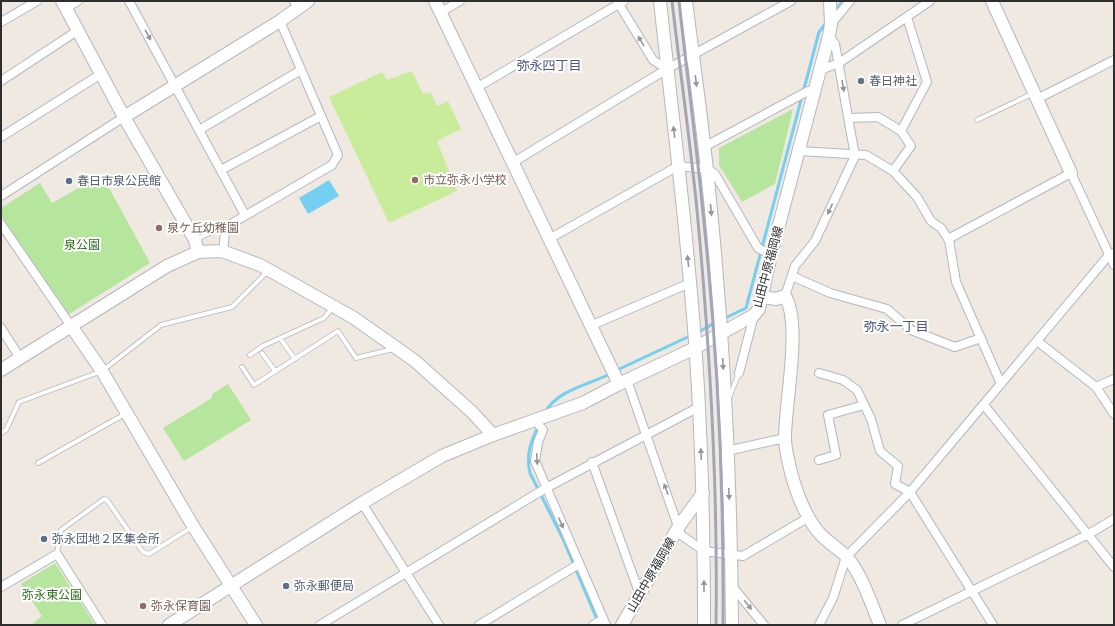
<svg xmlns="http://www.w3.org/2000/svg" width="1115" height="626" viewBox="0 0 1115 626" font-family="'Archivo Narrow','Noto Sans JP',sans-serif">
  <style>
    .green { fill: #b6e59e }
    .pitch { fill: #c9ec9a }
    .water { fill: #75cff0 }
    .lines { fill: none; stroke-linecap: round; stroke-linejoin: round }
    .stream { stroke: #75cff0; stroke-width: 3 }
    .lane-casing { stroke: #b4b7c1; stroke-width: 5.5 }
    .street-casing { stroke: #b4b7c1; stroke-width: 10 }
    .secondary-casing { stroke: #b4b7c1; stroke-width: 14 }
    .lane { stroke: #fff; stroke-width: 4 }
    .street { stroke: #fff; stroke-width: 8 }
    .secondary { stroke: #fff; stroke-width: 12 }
    .rail { stroke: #a3a6b8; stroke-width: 3 }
    .oneway { fill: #969696 }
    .worship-dot { fill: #6b7280; stroke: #fff; stroke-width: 1.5 }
    .education-dot { fill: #8d6e63; stroke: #fff; stroke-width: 1.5 }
    .service-dot { fill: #5c6f8a; stroke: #fff; stroke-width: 1.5 }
    .labels { text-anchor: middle; stroke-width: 4; stroke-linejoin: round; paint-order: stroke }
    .worship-label { font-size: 12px; fill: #5b616d; stroke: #fff; text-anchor: start }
    .education-label { font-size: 12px; fill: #785e54; stroke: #fff; text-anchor: start }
    .service-label { font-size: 12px; fill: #4e5e75; stroke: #fff; text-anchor: start }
    .park-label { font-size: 12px; fill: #2c6e1b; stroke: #fff }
    .street-label { font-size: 12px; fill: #2e2e2e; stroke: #fff }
    .neighbourhood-label { font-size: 13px; fill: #4d5680; stroke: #fff }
  </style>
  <rect width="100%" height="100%" fill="#efe9e1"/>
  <g class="green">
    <path d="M793,109l-18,75 -33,18 -23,-37v-17z"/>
    <path d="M102,175l48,88 -81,51 -4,-2 -64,-97v-7l39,-25 12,20z"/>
    <path d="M228,384l23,36 -67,41 -21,-33 49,-30v-4z"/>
    <path d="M55,563l40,62h-64l11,-9 -21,-32z"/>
  </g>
  <path class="pitch" d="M412,71l11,23 8,-2 6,14 11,-5 13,28 -24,12 20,50 -68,32 -60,-126 53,-25 5,8z"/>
  <path class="water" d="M329,180l10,16 -31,18 -9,-16z"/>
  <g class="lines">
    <g class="stream">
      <path d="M834,12l9,-11"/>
      <path d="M723,319l23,-11 73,-276 8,-10"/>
      <path d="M697,333l19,-11"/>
      <path d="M615,371l77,-36"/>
      <path d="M545,413c10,-22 45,-29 65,-39"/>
      <path d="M538,427c-8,16 -12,29 -8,46l33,66 35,83"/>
    </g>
    <defs>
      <g id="lane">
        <path d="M977,120l55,-26"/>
        <path d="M197,239l32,-15"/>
        <path d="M282,341l13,18"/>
        <path d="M262,353l13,18"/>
        <path d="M250,355l13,-9 61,-28 9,-11"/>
        <path d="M242,367l12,18 84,-54 18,27 37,-9"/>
        <path d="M729,398l10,-25"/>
        <path d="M1,433l5,-3 13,-28 83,-31 59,-46 71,-18 36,-36"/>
        <path d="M38,463l87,-49"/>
        <path d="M57,554l4,-24 43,-31 3,1 36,52 6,2 43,-27"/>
      </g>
      <g id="street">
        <path d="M129,1l116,214"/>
        <path d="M294,1l4,7"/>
        <path d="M617,1l36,59 14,9"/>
        <path d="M66,8l12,-7"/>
        <path d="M441,12l19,-11"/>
        <path d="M1,22l36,-21"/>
        <path d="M831,24l19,-23"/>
        <path d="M820,70l19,-7 91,-62"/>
        <path d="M1,81l76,-50"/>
        <path d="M476,88l148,-87"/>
        <path d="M1037,99l77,-39"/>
        <path d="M849,118l29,-1 23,14"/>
        <path d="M199,130l102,-60"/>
        <path d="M1,137l100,-63"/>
        <path d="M704,147l104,-56h6"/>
        <path d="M799,151l67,4 27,16 24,26 14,24 10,7 8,12 7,42 45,102"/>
        <path d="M512,163l155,-94 124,-68"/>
        <path d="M221,170l100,-54"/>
        <path d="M893,171l18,-25 -10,-15 26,-49 -20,-65"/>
        <path d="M1,196l123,-79"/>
        <path d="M1,224l70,102"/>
        <path d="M549,239l129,-73 29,3 8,5 43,74 13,7"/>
        <path d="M948,239l123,-66 43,92"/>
        <path d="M223,252l2,-20 6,-8 101,-59 6,-10 -58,-134"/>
        <path d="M792,276l38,17 57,16 24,21 44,17 26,-9"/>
        <path d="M785,296l10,-30 20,-25 40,-85 -20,-112 -6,-8"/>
        <path d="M590,326l100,-43"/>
        <path d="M1,328l19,30"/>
        <path d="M1037,341l59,46 18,27"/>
        <path d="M739,373l15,-58"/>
        <path d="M819,373l24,7 14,10 14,29 9,32 18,15 -3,18 15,8 83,133"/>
        <path d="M627,380l54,155 23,16 39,5 66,-39"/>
        <path d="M1096,387l18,-8"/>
        <path d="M984,405l130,162"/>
        <path d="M535,420l8,10 -5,12 -3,19 71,164"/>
        <path d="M727,451l58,-13"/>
        <path d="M819,460l17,-5 -8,-40 36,-10"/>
        <path d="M592,462l48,133"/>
        <path d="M362,503l77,122"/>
        <path d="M732,586l32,39"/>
        <path d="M1,587l56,-33 45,71"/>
        <path d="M320,625l226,-137 153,-81"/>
        <path d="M479,625l100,-61"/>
        <path d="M593,625l10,-6"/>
        <path d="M819,625l14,-27 13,-41 64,-65 199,-237 5,-2"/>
        <path d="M902,625l187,-91 25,-15"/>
      </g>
      <g id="secondary">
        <path d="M62,1l62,116 71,123 3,12"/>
        <path d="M435,1l184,383"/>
        <path d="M660,1c10,94 22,187 30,281 11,114 14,229 14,343"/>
        <path d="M686,1c7,56 15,112 21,169 16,151 24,303 25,455"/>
        <path d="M992,1l79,172"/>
        <path d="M124,117l156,-96 28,-20"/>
        <path d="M762,297l14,2 9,-3c17,27 0,108 0,141 0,9 2,19 4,27 5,23 16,54 32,71 8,8 18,14 26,22 15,18 24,46 33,68"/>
        <path d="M71,326l31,45 91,155 63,99"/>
        <path d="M1,370l166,-104 31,-14 24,-1 38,14 94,53 61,43 57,51 21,23"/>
        <path d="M169,625l193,-122 80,-47 51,-21 90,-32 36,-19 76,-36 59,-33 5,-6 12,-54 58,-219 2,-12 -1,-23"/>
        <path d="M622,625l57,-99 24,-33"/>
      </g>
    </defs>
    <use href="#lane" class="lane-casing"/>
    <use href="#street" class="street-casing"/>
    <use href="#secondary" class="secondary-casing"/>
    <use href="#lane" class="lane"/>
    <use href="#street" class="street"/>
    <use href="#secondary" class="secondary"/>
    <g class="rail">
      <path d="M672,1c8,70 18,139 25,209 13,138 21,277 19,415"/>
      <path d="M679,1c8,74 18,148 25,222 14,133 20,268 19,402"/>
    </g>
  </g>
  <defs><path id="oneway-solid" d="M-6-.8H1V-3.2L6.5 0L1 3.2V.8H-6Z"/></defs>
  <g class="oneway">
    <use href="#oneway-solid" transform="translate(148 35) rotate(61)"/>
    <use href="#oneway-solid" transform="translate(641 41) rotate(-122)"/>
    <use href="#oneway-solid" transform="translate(696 81) rotate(83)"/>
    <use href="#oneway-solid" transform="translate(843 86) rotate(80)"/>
    <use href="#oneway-solid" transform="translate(674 132) rotate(-97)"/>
    <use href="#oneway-solid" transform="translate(830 209) rotate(115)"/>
    <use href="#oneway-solid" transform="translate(711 210) rotate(85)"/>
    <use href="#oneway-solid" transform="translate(688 261) rotate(-96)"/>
    <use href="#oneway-solid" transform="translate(723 364) rotate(87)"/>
    <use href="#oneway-solid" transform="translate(701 454) rotate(-93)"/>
    <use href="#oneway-solid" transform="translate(537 459) rotate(86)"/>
    <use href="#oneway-solid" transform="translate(666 489) rotate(-110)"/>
    <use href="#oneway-solid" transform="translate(729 494) rotate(88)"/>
    <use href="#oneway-solid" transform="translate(561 523) rotate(66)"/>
    <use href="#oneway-solid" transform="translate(704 586) rotate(-90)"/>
    <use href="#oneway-solid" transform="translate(748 605) rotate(51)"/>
  </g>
  <circle class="worship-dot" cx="861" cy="81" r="4"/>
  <g class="education-dot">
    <circle cx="415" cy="180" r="4"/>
    <circle cx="159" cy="228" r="4"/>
    <circle cx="143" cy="606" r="4"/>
  </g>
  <g class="service-dot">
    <circle cx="69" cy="181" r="4"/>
    <circle cx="44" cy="539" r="4"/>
    <circle cx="286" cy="586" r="4"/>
  </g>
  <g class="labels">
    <g class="worship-label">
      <text x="869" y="85">春日神社</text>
    </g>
    <g class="education-label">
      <text x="423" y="184">市立弥永小学校</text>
      <text x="167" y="232">泉ケ丘幼稚園</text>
      <text x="151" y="610">弥永保育園</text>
    </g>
    <g class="service-label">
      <text x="77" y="185">春日市泉公民館</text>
      <text x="52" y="543">弥永団地２区集会所</text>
      <text x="294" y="590">弥永郵便局</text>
    </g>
    <g class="park-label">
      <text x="82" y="249">泉公園</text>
      <text x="52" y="599">弥永東公園</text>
    </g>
    <g class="street-label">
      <text transform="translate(768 267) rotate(-75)" y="4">山田中原福岡線</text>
      <text transform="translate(651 575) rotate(-60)" y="4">山田中原福岡線</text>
    </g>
    <g class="neighbourhood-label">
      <text x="549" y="70">弥永四丁目</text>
      <text x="896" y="331">弥永一丁目</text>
    </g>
  </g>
  <rect width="1115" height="626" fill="none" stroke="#2e2e2e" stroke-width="4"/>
</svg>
